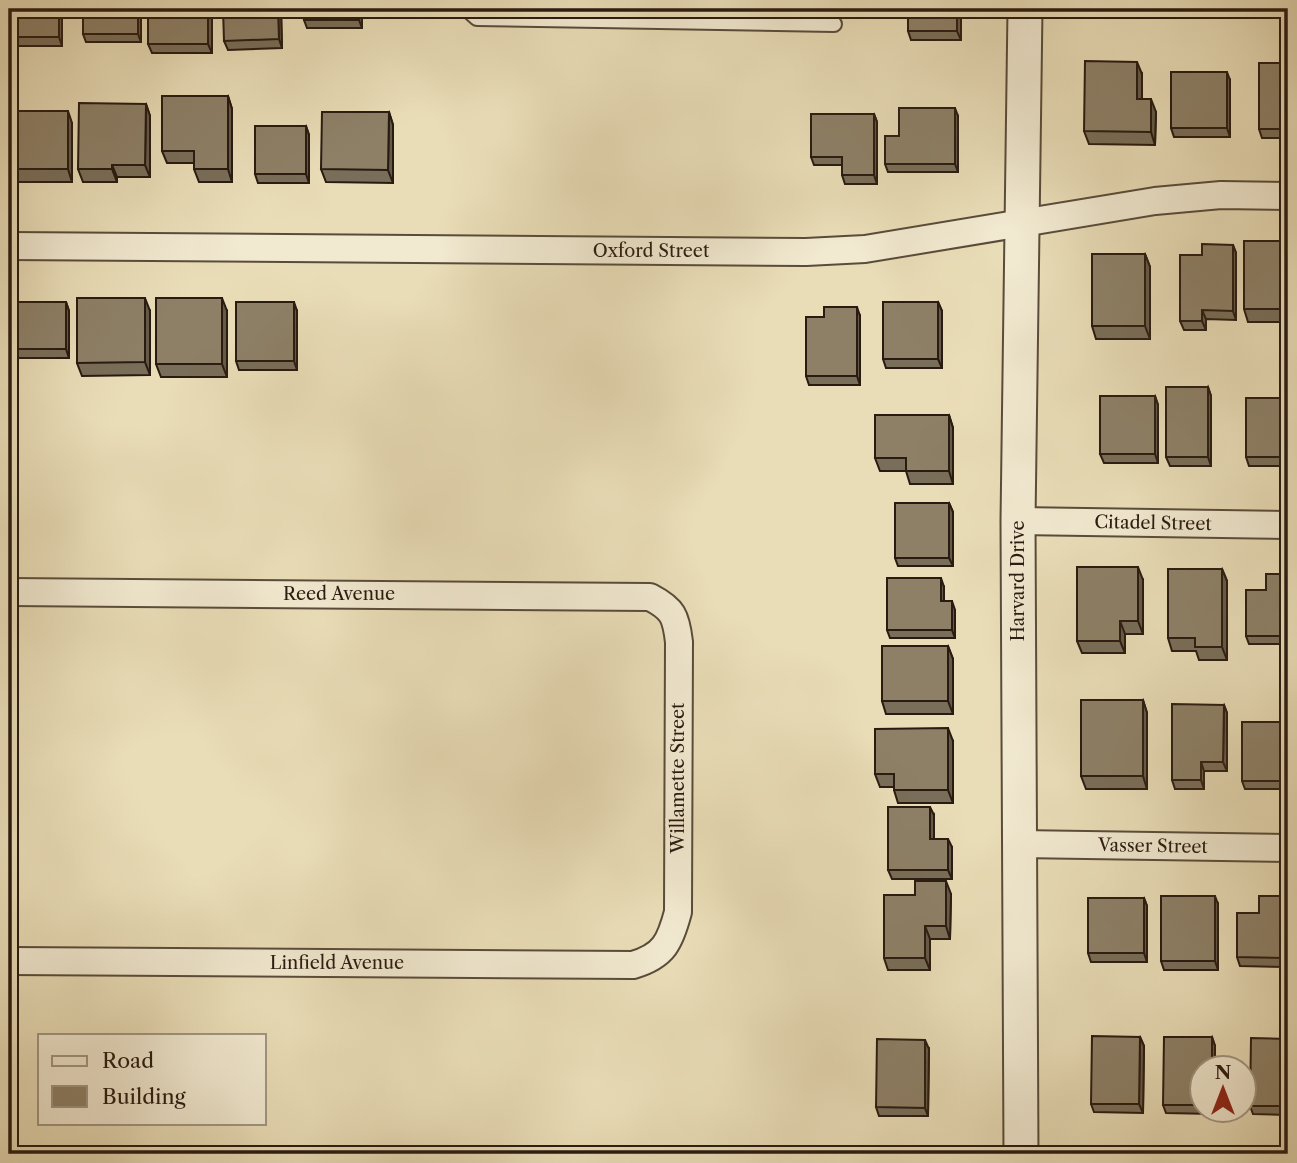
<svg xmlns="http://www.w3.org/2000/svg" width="1297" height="1163" viewBox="0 0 1297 1163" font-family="'Libre Caslon Text',serif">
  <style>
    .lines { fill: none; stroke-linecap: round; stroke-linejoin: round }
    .service-casing { stroke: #594c3a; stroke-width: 18 }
    .minor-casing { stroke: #594c3a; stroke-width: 30 }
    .tertiary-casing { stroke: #594c3a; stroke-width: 37 }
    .service { stroke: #f1e9d0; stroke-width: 14 }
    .minor { stroke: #f1e9d0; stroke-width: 26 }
    .tertiary { stroke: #f1e9d0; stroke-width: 33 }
    .wall { fill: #796e59; stroke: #291b11; stroke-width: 2 }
    .shaded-wall { fill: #635a48; stroke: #291b11; stroke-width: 2 }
    .building { fill: #8d8067; stroke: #291b11; stroke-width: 2 }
    .labels { text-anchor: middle; stroke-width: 6; stroke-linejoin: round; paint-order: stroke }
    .street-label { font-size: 18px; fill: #291b11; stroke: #f1e9d0 }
  </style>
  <rect width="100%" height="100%" fill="#e9ddb7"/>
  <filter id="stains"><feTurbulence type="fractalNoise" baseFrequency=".00286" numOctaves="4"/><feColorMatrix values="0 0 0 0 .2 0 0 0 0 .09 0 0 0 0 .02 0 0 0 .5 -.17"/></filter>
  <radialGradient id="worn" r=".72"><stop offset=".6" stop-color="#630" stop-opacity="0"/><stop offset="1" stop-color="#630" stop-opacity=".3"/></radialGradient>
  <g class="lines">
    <defs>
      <path id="service" d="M467,9l10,9 357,6"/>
      <g id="minor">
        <path d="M9,246l797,6 59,-3 290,-48 66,-6 67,1"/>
        <path d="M1018,521l270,4"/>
        <path d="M9,592l641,5c23,12 26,19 29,45l-1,270c-8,30 -14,44 -45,53l-624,-4"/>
        <path d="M1019,844l269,4"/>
      </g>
      <path id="tertiary" d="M1021,1154l-3,-633 7,-512"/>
    </defs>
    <use href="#service" class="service-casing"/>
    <use href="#minor" class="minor-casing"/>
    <use href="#tertiary" class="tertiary-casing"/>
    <use href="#service" class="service"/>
    <use href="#minor" class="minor"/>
    <use href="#tertiary" class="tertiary"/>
  </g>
  <g class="wall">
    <rect x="9" y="9" width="53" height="37"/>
    <path d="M141,9v33h-55l-3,-8z"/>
    <path d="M212,9v44h-60l-4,-9z"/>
    <path d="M281,9l1,39 -54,2 -4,-9z"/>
    <path d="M362,9v19h-55l-3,-8z"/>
    <path d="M375,9h59v3h-58z"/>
    <path d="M961,9v31h-50l-3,-9z"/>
    <path d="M1288,63v75h-26l-3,-9z"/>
    <path d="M1142,74v25l14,13 -1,33 -66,-1 -5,-13z"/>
    <path d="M1230,80v57h-56l-3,-9z"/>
    <path d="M228,96l4,13v73h-33l-5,-13v-6h-27l-5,-12z"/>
    <path d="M146,104l4,12v61h-33v5h-34l-5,-13z"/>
    <path d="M9,111l63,12v59h-63z"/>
    <path d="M389,112l4,13v58l-67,-1 -5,-13z"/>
    <path d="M874,114l3,8v62h-32l-3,-9v-10h-28l-3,-8z"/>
    <path d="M958,116v56h-70l-3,-8 14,-28z"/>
    <path d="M306,126l3,9v48h-51l-3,-9z"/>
    <path d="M1288,241v81h-40l-4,-13z"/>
    <path d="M1233,245l3,8v67l-30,-1v11h-22l-4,-9 22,-66z"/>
    <path d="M1145,254l5,13v72h-54l-4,-13z"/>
    <path d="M9,302h57l3,9v47h-60z"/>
    <path d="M938,302l4,9v57h-56l-3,-9z"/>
    <path d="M150,311v64l-68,1 -5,-13z"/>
    <path d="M227,311v66h-66l-5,-13z"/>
    <path d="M297,311v59h-58l-3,-9z"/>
    <path d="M860,316v69h-51l-3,-9z"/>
    <path d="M1208,387l3,9v70h-41l-4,-9z"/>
    <path d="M1155,396l3,9v58h-54l-4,-9z"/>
    <path d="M1288,398v68h-39l-3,-9z"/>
    <path d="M949,415l4,13v56h-43l-4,-13h-26l-5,-13z"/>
    <path d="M949,503l4,9v54h-55l-3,-8z"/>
    <path d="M1222,569l5,12v79h-28l-3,-9h-24l-4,-13z"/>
    <path d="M1288,574v70h-39l-3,-8 20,-46z"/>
    <path d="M1143,580v54h-18v19h-43l-5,-12z"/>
    <path d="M944,587v14l11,9v28h-65l-3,-8z"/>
    <path d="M948,646l5,13v55h-67l-4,-13z"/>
    <path d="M1143,700l4,13v76h-61l-5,-13z"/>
    <path d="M1224,705l3,8v58h-23v18h-29l-3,-9z"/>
    <path d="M1288,722v67h-43l-3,-8z"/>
    <path d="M953,741v62h-55l-4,-13v-3h-14l-5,-13z"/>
    <path d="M934,815v24l18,8v32h-60l-4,-9z"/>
    <path d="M951,894l-1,45h-20v31h-42l-4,-12 31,-63z"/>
    <path d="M1288,896l-1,71 -47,-1 -3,-9 22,-44z"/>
    <path d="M1144,898l3,8v56h-56l-3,-9z"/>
    <path d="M1218,904v66h-54l-3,-9z"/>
    <path d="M1140,1037l4,9 -1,67 -49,-1 -3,-8z"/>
    <path d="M1212,1037l3,9 -13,22v42h13l-1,4 -48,-1 -3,-8z"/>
    <path d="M1288,1039v76l-35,-1 -3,-8z"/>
    <path d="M929,1049l-1,67h-49l-3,-9z"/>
  </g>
  <g class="shaded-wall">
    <path d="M59,9h3v37l-3,-9z"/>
    <path d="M138,9h3v33l-3,-8z"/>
    <path d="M208,9h4v44l-4,-9z"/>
    <path d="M278,9h3l1,39 -3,-9z"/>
    <path d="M359,9h3v19l-3,-8z"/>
    <path d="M957,9h4v31l-4,-9z"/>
    <path d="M1137,62l5,12v38l-5,-13z"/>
    <path d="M1227,72l3,8v57l-3,-9z"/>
    <path d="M228,96l4,13v73l-4,-13z"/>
    <path d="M1151,99l5,13 -1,33 -4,-13z"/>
    <path d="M146,104l4,12v61l-5,-12z"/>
    <path d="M955,108l3,8v56l-3,-8z"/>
    <path d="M68,111l4,12v59l-4,-13z"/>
    <path d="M389,112l4,13v58l-5,-13z"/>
    <path d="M874,114l3,8v62l-3,-9z"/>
    <path d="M306,126l3,9v48l-3,-9z"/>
    <path d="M112,165l5,12v5l-5,-13z"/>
    <path d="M1233,245l3,8v67l-3,-9z"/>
    <path d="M1145,254l5,13v72l-5,-13z"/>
    <path d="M145,298l5,13v64l-5,-13z"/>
    <path d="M222,298l5,13v66l-5,-13z"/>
    <path d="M66,302l3,9v47l-3,-9z"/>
    <path d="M294,302l3,9v59l-3,-9z"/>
    <path d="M938,302l4,9v57l-4,-9z"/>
    <path d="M857,307l3,9v69l-3,-9z"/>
    <path d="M1202,310l4,9v11l-4,-9z"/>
    <path d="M1208,387l3,9v70l-3,-9z"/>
    <path d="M1155,396l3,9v58l-3,-9z"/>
    <path d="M949,415l4,13v56l-4,-13z"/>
    <path d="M949,503l4,9v54l-4,-8z"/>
    <path d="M1138,567l5,13v54l-5,-13z"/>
    <path d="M1222,569l5,12v79l-5,-13z"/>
    <path d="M941,578l3,9v23l-3,-9z"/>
    <path d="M952,601l3,9v28l-3,-8z"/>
    <path d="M1120,621l5,13v19l-5,-12z"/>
    <path d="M948,646l5,13v55l-5,-13z"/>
    <path d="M1143,700l4,13v76l-4,-13z"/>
    <path d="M1224,705l3,8v58l-4,-9z"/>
    <path d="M948,728l5,13v62l-5,-13z"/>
    <path d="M1201,762l3,9v18l-3,-9z"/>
    <path d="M930,807l4,8v32l-4,-8z"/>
    <path d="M948,839l4,8v32l-4,-9z"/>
    <path d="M946,881l5,13 -1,45 -4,-13z"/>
    <path d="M1215,896l3,8v66l-3,-9z"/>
    <path d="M1144,898l3,8v56l-3,-9z"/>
    <path d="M925,926l5,13v31l-5,-12z"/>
    <path d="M1284,928l3,9v30l-3,-9z"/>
    <path d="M1140,1037l4,9 -1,67 -4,-9z"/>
    <path d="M1212,1037l3,9v22h-3z"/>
    <path d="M925,1040l4,9 -1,67 -3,-8z"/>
  </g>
  <g class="building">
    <rect x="9" y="9" width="50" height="28"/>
    <rect x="83" y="9" width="55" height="25"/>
    <rect x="148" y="9" width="60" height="35"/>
    <path d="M223,9h55l1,30 -55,2z"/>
    <rect x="304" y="9" width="55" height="11"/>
    <rect x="908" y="9" width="49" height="22"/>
    <path d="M1085,61l52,1v37h14v33l-67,-1z"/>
    <rect x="1259" y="63" width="29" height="66"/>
    <rect x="1171" y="72" width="56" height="56"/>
    <path d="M162,96h66v73h-34v-18h-32z"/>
    <path d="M79,103l67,1 -1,61h-33v4h-34z"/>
    <path d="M899,108h56v56h-70v-28h14z"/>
    <rect x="9" y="111" width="59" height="58"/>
    <path d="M322,112h67l-1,58 -67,-1z"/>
    <path d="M811,114h63v61h-32v-18h-31z"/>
    <rect x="255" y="126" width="51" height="48"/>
    <rect x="1244" y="241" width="44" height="68"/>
    <path d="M1202,244l31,1v66l-31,-1v11h-22v-66h22z"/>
    <rect x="1092" y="254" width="53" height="72"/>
    <path d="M77,298h68v64l-68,1z"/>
    <rect x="156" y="298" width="66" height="66"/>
    <rect x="9" y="302" width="57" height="47"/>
    <rect x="236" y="302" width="58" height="59"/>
    <rect x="883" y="302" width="55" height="57"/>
    <path d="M824,307h33v69h-51v-59h18z"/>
    <rect x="1166" y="387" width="42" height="70"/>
    <rect x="1100" y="396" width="55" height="58"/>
    <rect x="1246" y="398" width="42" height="59"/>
    <path d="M875,415h74v56h-43v-13h-31z"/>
    <rect x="895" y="503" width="54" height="55"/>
    <path d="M1077,567h61v54h-18v20h-43z"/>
    <path d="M1168,569h54v78h-27v-9h-27z"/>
    <path d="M1266,574h22v62h-42v-46h20z"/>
    <path d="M887,578h54v23h11v29h-65z"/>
    <rect x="882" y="646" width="66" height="55"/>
    <rect x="1081" y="700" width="62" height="76"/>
    <path d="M1172,704l52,1 -1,57h-22v18h-29z"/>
    <rect x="1242" y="722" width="46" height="59"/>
    <path d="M948,728v62h-54v-16h-19v-45z"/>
    <path d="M888,807h42v32h18v31h-60z"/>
    <path d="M915,881h31v45h-21v32h-41v-63h31z"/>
    <rect x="1161" y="896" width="54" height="65"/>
    <path d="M1259,896h29v32h-4v30l-47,-1v-44h22z"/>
    <rect x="1088" y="898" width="56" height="55"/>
    <path d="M1092,1036l48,1 -1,67h-48z"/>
    <path d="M1164,1037h48v31h-10v37h-39z"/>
    <path d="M1251,1038l37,1v67h-38z"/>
    <path d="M877,1039l48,1v68l-49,-1z"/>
  </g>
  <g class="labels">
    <g class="street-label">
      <text x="651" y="257">Oxford Street</text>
      <text transform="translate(1153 523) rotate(1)" y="6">Citadel Street</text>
      <text transform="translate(1018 581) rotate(-90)" y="6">Harvard Drive</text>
      <text x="339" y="600">Reed Avenue</text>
      <text transform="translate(678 778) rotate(-90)" y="6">Willamette Street</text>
      <text transform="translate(1153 846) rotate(1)" y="6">Vasser Street</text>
      <text x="337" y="969">Linfield Avenue</text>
    </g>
  </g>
  <rect width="1297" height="1163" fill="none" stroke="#e9ddb7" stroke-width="35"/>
  <rect x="10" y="10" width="1276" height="1142" fill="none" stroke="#291b11" stroke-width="3.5"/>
  <rect x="18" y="18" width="1262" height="1128" fill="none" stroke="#291b11" stroke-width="2"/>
  <rect x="38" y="1034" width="228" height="91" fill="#f1e9d0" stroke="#a19784" stroke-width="2"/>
  <rect x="52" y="1056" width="35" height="10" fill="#f1e9d0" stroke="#a19784" stroke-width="2"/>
  <text x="102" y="1068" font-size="21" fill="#291b11">Road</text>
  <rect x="52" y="1086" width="35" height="21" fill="#8d8067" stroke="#a19784" stroke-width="2"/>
  <text x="102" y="1104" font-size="21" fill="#291b11">Building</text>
  <g transform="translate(1223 1089)"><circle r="33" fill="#f1e9d0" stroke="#a19784" stroke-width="2"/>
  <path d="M0-5L12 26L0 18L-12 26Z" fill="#8f2418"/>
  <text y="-10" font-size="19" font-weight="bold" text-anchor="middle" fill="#291b11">N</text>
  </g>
  <rect width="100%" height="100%" filter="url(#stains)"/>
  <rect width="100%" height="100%" fill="url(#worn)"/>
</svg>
